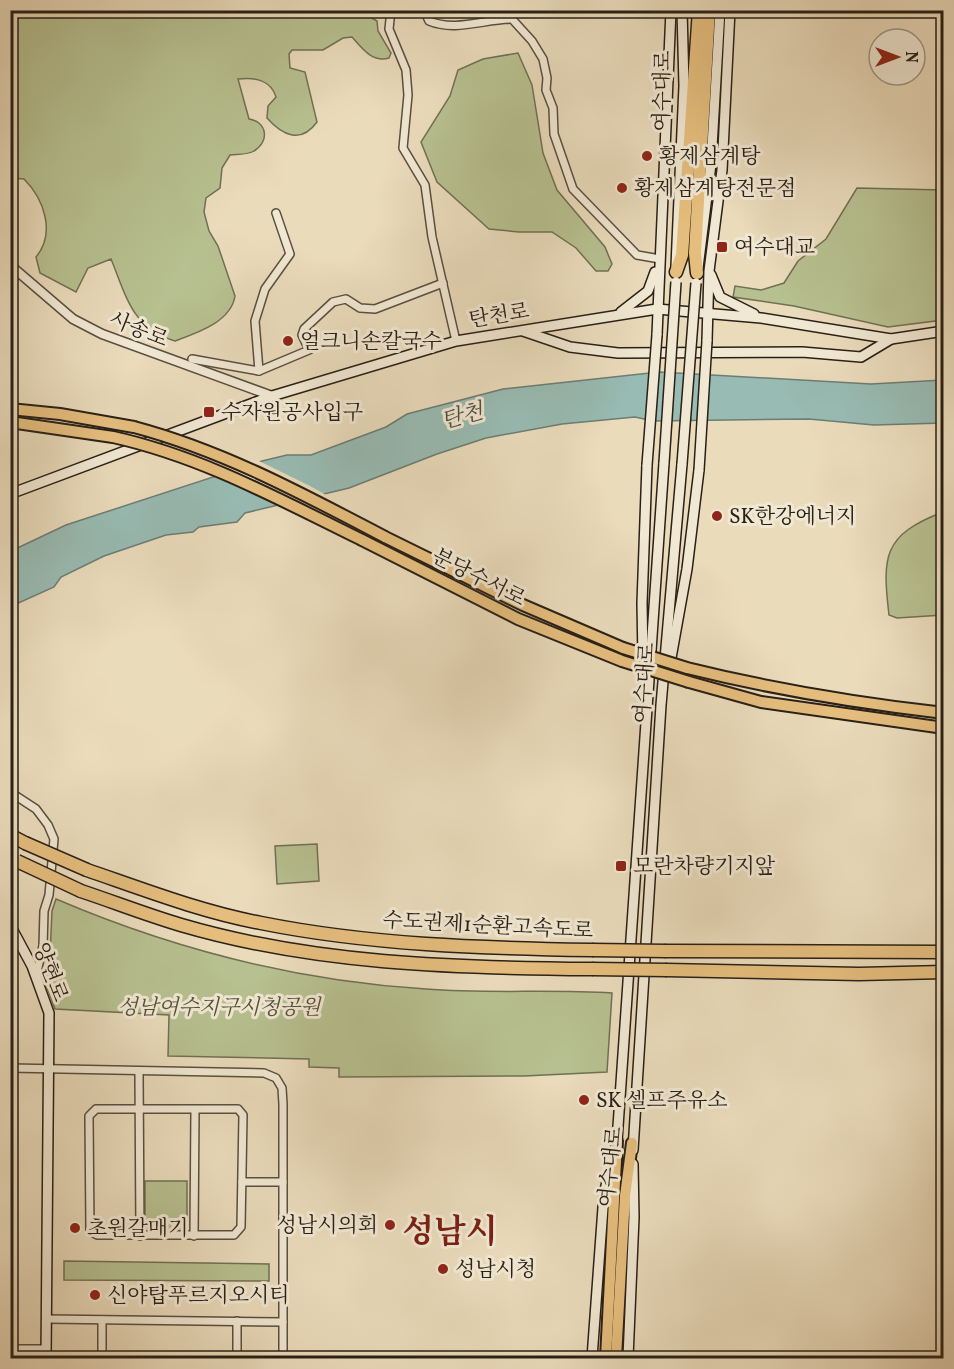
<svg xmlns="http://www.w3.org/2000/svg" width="954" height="1369" viewBox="0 0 954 1369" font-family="Vollkorn,'Noto Serif KR',serif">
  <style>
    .green { fill: #b7c090; stroke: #707054; stroke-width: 1.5 }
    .water { fill: #98bbb3; stroke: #6c7d75; stroke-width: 1.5 }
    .pier { fill: #eadbbb }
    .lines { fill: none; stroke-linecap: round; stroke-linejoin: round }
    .minor-casing { stroke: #594f40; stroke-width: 10 }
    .tertiary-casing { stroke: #594f40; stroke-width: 11 }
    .secondary-casing { stroke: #292017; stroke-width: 12 }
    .trunk-casing { stroke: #292017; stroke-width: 14 }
    .motorway-casing { stroke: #292017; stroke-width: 15 }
    .minor { stroke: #f1e8d3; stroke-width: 7 }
    .tertiary { stroke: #f1e8d3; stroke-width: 8 }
    .secondary { stroke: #f1e8d3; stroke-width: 9 }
    .trunk { stroke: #e5be7e; stroke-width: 10 }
    .motorway { stroke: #e5be7e; stroke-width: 12 }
    .secondary-bridge-casing { stroke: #292017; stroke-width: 12; stroke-linecap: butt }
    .trunk-bridge-casing { stroke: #292017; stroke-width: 14; stroke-linecap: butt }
    .motorway-bridge-casing { stroke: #292017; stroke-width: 15; stroke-linecap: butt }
    .secondary-bridge { stroke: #f1e8d3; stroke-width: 9 }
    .trunk-bridge { stroke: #e5be7e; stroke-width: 10 }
    .motorway-bridge { stroke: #e5be7e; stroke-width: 12 }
    .poi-dot { fill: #8f2418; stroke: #f1e8d3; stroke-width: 2 }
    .labels { text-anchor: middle; stroke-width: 6; stroke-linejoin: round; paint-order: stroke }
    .street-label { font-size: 21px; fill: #292017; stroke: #f1e8d3 }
    .poi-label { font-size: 21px; fill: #292017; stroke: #f1e8d3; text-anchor: start }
    .park-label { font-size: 21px; font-style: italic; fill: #54503b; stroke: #f1e8d3 }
    .water-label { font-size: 22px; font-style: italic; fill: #4a4e46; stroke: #f1e8d3 }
    .town-label { font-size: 33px; font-weight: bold; fill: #7a1f14; stroke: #f1e8d3 }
  </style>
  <rect width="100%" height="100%" fill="#eadbbb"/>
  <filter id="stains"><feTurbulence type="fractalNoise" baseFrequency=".00333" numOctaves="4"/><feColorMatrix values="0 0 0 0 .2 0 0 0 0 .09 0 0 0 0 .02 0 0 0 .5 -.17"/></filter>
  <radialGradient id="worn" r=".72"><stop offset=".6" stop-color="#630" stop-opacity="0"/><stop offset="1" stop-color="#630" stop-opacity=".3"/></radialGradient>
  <g class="green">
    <path d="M10,11h350l17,10 1,10 13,22 -2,5c-17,5 -27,-10 -37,-21l-9,1 -20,12h-31l-3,4 1,14 15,4 12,50c-16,22 -34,14 -50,-4l1,-12 8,-9c-5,-17 -22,-20 -38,-18l11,40c18,3 21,22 5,32 -6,4 -17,3 -24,4l-8,13 -2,20 -14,10 -2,14 5,19 9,15 17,50c-4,26 -38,37 -60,45 -43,-13 -48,-43 -64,-82l-23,9 -12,24 -36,-19 -4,-16c20,-24 8,-58 -12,-78l-13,-1z"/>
    <path d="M518,53l14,32 11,68 14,37 48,57 7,17 -4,7h-12l-20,-23 -24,-16h-33l-30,-3 -52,-47 -16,-40 29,-46 8,-26 25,-11z"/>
    <path d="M857,188l86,2v130l-55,7 -94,-21 -61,-9 2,-11 26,4 23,-7 14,-22 28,-22z"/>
    <path d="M943,512v103l-46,3 -8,-3c-7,-59 -6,-80 54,-103z"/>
    <path d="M317,844l2,37 -42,3 -2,-38z"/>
    <path d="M56,899c117,50 242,82 370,90 62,5 124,0 186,4l-5,79 -83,4 -185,1v-9l-30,-1v-8l-141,-3 1,-41 -114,-6 -10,-27v-9l5,-17 2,-45z"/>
    <path d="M187,1181v44l-4,6 -34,-1 -4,-5v-44z"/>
    <path d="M64,1261l205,3v17l-205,-1z"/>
  </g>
  <path class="water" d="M659,372l212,12 72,-4v43l-69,2 -65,-6 -156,2 -18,-4 -73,7 -76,14 -49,16 -88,34 -104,25 -8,9 -38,5 -6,5 -27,3 -62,21 -43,21 -7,10 -38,17 -5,11v-64l55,-26 196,-64 25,-6h24l75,-28 21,-13 96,-25z"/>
  <path class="pier" d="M257,460l53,26 18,10 -44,10 -71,-31z"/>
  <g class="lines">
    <defs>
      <g id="minor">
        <path d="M391,10l-2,19 17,41 2,25 -5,53 22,37 7,52 24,104"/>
        <path d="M424,10l5,11c26,11 56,-2 83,-2l20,22 11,18 4,19 -1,12 7,18 1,26 19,55 64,66 23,4"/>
        <path d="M192,359l67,12 50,-21 -7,-15 2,-6 29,-27 13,-3 14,9 15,1 68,-26"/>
        <path d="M259,371l-4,-50 10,-32 25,-35 -14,-41"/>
        <path d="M10,792l26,17 12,16 6,14 -5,56 -5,16 -1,35 -7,30"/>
        <path d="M10,1068l254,5 12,5 6,10 1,16v254"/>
        <path d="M139,1072l1,164"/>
        <path d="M96,1109h142l5,6 -2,112 -7,8h-137l-7,-4 -1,-115z"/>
        <path d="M242,1182h41"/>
        <path d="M194,1236l1,-126"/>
        <path d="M47,1319l236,3"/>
        <path d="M102,1320v38"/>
        <path d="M10,1349h36"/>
        <path d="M237,1358v-37"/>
      </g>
      <path id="tertiary" d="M10,265l63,54 29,15 170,62"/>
      <g id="secondary">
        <path d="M676,266l8,-180 -2,-76"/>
        <path d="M698,268l13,-104 9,-154"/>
        <path d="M711,275l9,22 34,17"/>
        <path d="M621,312l27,-21 7,-19"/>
        <path d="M523,331l47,16 48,6 184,-1 59,5 30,-18"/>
        <path d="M657,335l14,-325"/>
        <path d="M707,341l2,-70 13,-101 8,-160"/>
        <path d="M10,494l262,-98 184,-55 201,-32 104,9 130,21 53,-8"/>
        <path d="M671,658l16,-89 12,-99"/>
        <path d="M643,660l-1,-57 5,-138"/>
        <path d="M10,925l22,41 17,47 -3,345"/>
        <path d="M633,1150l28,-445 21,-241"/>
        <path d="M592,1358l12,-164 13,-53 47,-678"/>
        <path d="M628,1358l6,-141 -1,-53"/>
      </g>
      <g id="trunk">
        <path d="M10,409l50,5 74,13"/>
        <path d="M10,422l103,15"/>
        <path d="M385,537l138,68 100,43"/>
        <path d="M362,540l156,79 104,42"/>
        <path d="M687,668c85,21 169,35 257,45"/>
        <path d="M689,682l72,20 183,26"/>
        <path d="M606,1358l11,-217"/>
        <path d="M616,1358l9,-162 7,-53"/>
      </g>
      <g id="motorway">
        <path d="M676,272l6,-17 17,-245"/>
        <path d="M697,273l-2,-20 14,-243"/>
        <path d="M10,835l15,8"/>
        <path d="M87,870c58,20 115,42 174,53 110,22 220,25 331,27"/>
        <path d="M81,891c33,11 66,24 100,34 133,39 273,43 411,44"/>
        <path d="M666,951l278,1"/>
        <path d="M667,970l192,4 85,-2"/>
      </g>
    </defs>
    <use href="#minor" class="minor-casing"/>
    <use href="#tertiary" class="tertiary-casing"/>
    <use href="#secondary" class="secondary-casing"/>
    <use href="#trunk" class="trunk-casing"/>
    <use href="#motorway" class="motorway-casing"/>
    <use href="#minor" class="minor"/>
    <use href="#tertiary" class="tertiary"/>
    <use href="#secondary" class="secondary"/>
    <use href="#trunk" class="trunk"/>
    <use href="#motorway" class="motorway"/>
    <defs>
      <g id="secondary-bridge">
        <path d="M664,463l12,-181"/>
        <path d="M682,464l14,-181"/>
        <path d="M647,465l10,-130"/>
        <path d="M699,470l8,-129"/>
      </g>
      <g id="trunk-bridge">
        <path d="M134,427c90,24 169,67 251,110"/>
        <path d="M113,437c90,20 167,63 249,103"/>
        <path d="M623,648l64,20"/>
        <path d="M622,661l67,21"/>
      </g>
      <g id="motorway-bridge">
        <path d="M25,843l62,27"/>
        <path d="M17,861l64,30"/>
        <path d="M592,950l74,1"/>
        <path d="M592,969l75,1"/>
      </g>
    </defs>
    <use href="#secondary-bridge" class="secondary-bridge-casing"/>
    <use href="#trunk-bridge" class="trunk-bridge-casing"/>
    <use href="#motorway-bridge" class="motorway-bridge-casing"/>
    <use href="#secondary-bridge" class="secondary-bridge"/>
    <use href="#trunk-bridge" class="trunk-bridge"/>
    <use href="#motorway-bridge" class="motorway-bridge"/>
  </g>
  <g class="poi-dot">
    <circle cx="647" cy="156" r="6"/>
    <circle cx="622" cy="188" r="6"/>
    <rect x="716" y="241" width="12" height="12" rx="3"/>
    <circle cx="288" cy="341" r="6"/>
    <rect x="203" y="406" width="12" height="12" rx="3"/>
    <circle cx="717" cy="516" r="6"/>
    <rect x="615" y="860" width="12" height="12" rx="3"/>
    <circle cx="584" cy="1100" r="6"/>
    <circle cx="390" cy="1225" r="6"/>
    <circle cx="75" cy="1228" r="6"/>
    <circle cx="443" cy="1269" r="6"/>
    <circle cx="95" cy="1295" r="6"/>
  </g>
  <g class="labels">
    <g class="street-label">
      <text transform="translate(662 91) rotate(-89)" y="7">여수대로</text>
      <text transform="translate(499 315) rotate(-9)" y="7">탄천로</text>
      <text transform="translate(139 329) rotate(22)" y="7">사송로</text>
      <text transform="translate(479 577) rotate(27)" y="7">분당수서로</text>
      <text transform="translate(644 683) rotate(-86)" y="7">여수대로</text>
      <text transform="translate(488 925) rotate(3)" y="7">수도권제1순환고속도로</text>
      <text transform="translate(51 972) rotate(69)" y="7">양현로</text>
      <text transform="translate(610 1167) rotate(-84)" y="7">여수대로</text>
    </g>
    <g class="poi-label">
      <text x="659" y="163">황제삼계탕</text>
      <text x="634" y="195">황제삼계탕전문점</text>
      <text x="734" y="254">여수대교</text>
      <text x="300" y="348">얼크니손칼국수</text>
      <text x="221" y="419">수자원공사입구</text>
      <text x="729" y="523">SK한강에너지</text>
      <text x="633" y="873">모란차량기지앞</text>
      <text x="596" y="1107">SK 셀프주유소</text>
      <text x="378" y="1232" text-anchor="end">성남시의회</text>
      <text x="87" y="1235">초원갈매기</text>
      <text x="455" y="1276">성남시청</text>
      <text x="107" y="1302">신야탑푸르지오시티</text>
    </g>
    <g class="park-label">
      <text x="219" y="1014">성남여수지구시청공원</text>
    </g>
    <g class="water-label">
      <text transform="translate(462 415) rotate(-15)" y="8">탄천</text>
    </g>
    <g class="town-label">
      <text x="450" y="1242">성남시</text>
    </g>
  </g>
  <rect width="954" height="1369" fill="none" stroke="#eadbbb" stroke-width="36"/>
  <rect x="12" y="12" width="930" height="1345" fill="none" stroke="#292017" stroke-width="3"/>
  <rect x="18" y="18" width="918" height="1333" fill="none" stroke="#292017" stroke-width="1.5"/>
  <g transform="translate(897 57) rotate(90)"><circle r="28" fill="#f1e8d3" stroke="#a19888" stroke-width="1.5"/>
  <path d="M0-4.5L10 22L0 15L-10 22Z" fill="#8f2418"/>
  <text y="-9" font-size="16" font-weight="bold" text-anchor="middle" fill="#292017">N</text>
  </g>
  <rect width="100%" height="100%" filter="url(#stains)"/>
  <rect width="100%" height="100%" fill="url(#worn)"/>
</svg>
